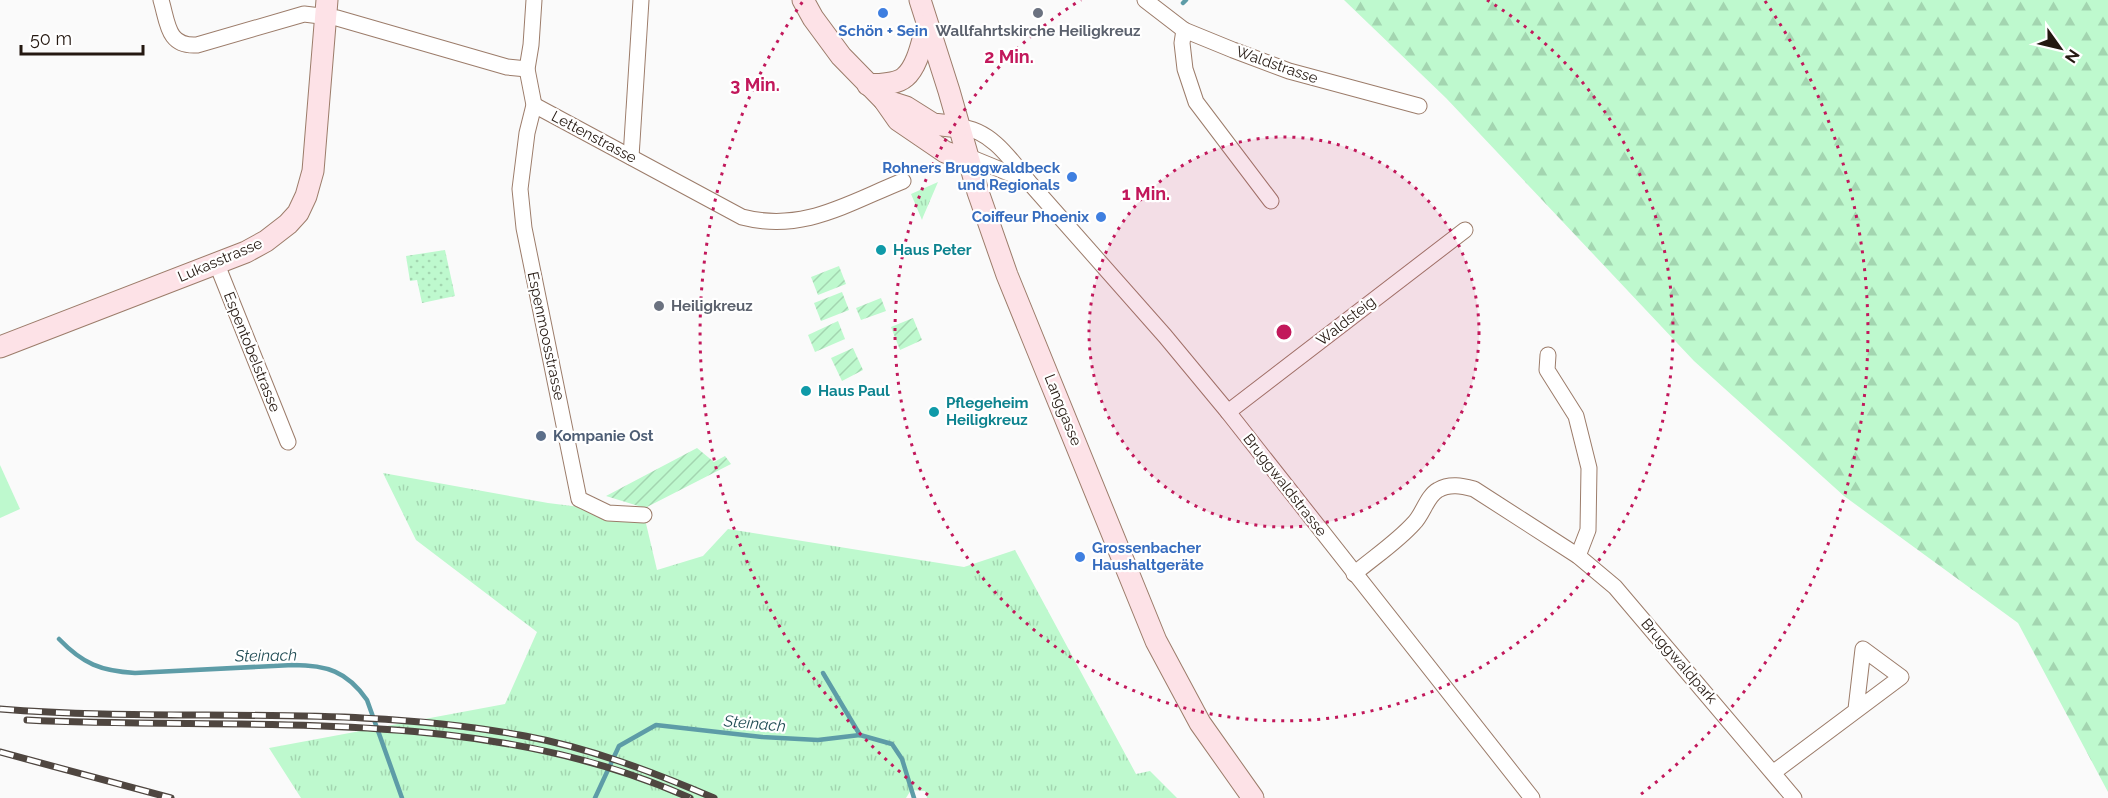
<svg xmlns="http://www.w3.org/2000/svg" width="2108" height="798" viewBox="0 0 2108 798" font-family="Raleway,sans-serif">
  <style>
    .grass { fill: url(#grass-tufts) }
    .forest { fill: url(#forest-firs) }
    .park { fill: url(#park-dots) }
    .garden { fill: url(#garden-furrows) }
    .pitch { fill: #bef9ce }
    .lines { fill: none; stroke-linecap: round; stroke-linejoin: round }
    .stream { stroke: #5d9ca7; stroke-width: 4.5 }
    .street-casing { stroke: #9c7c6a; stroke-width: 17 }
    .secondary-casing { stroke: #9c7c6a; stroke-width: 23 }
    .street { stroke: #fff; stroke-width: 15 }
    .secondary { stroke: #fde2e7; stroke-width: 21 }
    .rail-casing { stroke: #4f4640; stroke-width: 7 }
    .rail { stroke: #fff; stroke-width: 4.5; stroke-dasharray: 14; stroke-linecap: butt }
    .ring { fill: none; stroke: #c2185b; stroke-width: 3; stroke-dasharray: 3 6 }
    .shop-dot { fill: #3f7fe0; stroke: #fff; stroke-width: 2 }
    .worship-dot { fill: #6b7280; stroke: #fff; stroke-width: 2 }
    .culture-dot { fill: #0f9aa8; stroke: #fff; stroke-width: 2 }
    .service-dot { fill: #5c6f8a; stroke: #fff; stroke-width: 2 }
    .labels { text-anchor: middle; stroke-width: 4.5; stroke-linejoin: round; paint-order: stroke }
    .shop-label { font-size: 15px; font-weight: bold; fill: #366cbe; stroke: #fff; text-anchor: end }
    .worship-label { font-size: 15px; font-weight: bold; fill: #5b616d; stroke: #fff }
    .street-label { font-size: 15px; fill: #241811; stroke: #fff }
    .culture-label { font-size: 15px; font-weight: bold; fill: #0d838f; stroke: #fff; text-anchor: start }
    .service-label { font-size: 15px; font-weight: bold; fill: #4e5e75; stroke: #fff; text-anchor: start }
    .water-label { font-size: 16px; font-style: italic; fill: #244f57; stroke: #fff }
    .centre { fill: #c2185b; stroke: #fff; stroke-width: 3 }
    .ring-label { font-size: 18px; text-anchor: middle; font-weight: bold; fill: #c2185b; stroke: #fff; stroke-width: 4.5; stroke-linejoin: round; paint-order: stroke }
  </style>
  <defs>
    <pattern id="grass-tufts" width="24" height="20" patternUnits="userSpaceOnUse" patternTransform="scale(1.5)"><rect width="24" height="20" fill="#bef9ce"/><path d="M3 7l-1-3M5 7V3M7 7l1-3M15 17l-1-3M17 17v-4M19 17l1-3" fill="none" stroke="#a3d5b0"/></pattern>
    <pattern id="forest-firs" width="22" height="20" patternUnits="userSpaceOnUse" patternTransform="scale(1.5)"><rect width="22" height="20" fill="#bef9ce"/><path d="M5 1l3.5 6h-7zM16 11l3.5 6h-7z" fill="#a3d5b0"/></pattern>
    <pattern id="park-dots" width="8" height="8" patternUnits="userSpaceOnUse" patternTransform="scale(1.5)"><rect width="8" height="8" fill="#bef9ce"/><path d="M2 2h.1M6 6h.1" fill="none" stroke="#a3d5b0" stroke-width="1.8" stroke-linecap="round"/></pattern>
    <pattern id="garden-furrows" width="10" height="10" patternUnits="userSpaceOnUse" patternTransform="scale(1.5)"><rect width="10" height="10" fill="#bef9ce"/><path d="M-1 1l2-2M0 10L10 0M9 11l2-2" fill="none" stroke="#a3d5b0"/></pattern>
  </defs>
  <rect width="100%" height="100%" fill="#fafafa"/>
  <g class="grass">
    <path d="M938,182l-15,35 -1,3 -11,-26z"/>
    <path d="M383,473l165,30 96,12 13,55 46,-14 25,-27 236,38 51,-17 121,224 14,-3 27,27h-250l-2,-7 -14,-1 -5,8h-605l-32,-50 236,-44 32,-72 -121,-92z"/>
  </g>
  <path class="forest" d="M1344,0h764v792l-90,-169 -174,-127 -150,-135 -248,-263z"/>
  <path class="park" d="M445,250l10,46 -33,7 -5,-23 -7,1 -4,-25z"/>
  <g class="garden">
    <path d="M839,266l7,18 -28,11 -7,-18z"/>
    <path d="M842,292l7,18 -28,11 -7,-18z"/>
    <path d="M881,298l5,13 -25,9 -5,-12z"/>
    <path d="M913,318l9,22 -22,10 -9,-23z"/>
    <path d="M838,321l7,18 -30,13 -7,-17z"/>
    <path d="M853,348l10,22 -21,11 -11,-23z"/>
    <path d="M697,448l17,14 11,-6 6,8 -86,44 -39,-12z"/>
  </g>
  <path class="pitch" d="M0,465l20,44 -20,9z"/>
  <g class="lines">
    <g class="stream">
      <path d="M1183,3l3,-3"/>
      <path d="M59,639c24,25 42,32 76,34l158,-8c33,0 54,6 74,35l35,98"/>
      <path d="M823,673l37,62"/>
      <path d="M595,798l24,-52 37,-21 106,12 56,3 42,-5 32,9 10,15 12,39"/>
    </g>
    <defs>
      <g id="street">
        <path d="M161,0c7,23 6,47 36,45l107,-31 33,4 170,49 20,2"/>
        <path d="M534,0l-3,45 -4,24 7,36 -7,28 -7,56 4,39 55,271 29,14 36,2"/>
        <path d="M1145,0l39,30 49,20 56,21 130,35"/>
        <path d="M1184,30l-2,13 3,26 11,33 75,99"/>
        <path d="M534,105l208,112c61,16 106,-14 161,-36"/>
        <path d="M959,127c31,2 51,31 69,54l137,155 63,76 304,386"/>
        <path d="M967,156l61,25"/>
        <path d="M631,157l10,-157"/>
        <path d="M216,262l72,180"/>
        <path d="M1548,355l-1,15 29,46 13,52 -1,62 -10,26"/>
        <path d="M1228,412l237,-182"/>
        <path d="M1354,574c20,-17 43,-32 60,-51 9,-9 13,-27 24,-33 12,-7 24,-4 36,-1l104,67 37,31 179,211"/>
        <path d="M1774,772l127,-95 -38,-28 -7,60"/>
      </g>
      <g id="secondary">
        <path d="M803,0l10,18 28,38 43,44 14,20 47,32 12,4h10"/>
        <path d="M920,0l29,91 29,101 29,83 149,366 44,82 53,75"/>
        <path d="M868,85c11,-1 28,0 37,-8 13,-11 17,-36 22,-52"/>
        <path d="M884,100l22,7 27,17 26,3"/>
        <path d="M0,347l246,-95 20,-11 22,-17 10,-11 8,-17 7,-25 14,-171"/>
      </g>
    </defs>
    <use href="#street" class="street-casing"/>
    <use href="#secondary" class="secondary-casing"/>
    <use href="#street" class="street"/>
    <use href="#secondary" class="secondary"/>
    <defs>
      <g id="rail">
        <path d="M0,709c175,14 352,-6 525,27 65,12 128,36 189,62"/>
        <path d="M27,720c223,11 454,-16 663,78"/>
        <path d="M0,752l171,46"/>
      </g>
    </defs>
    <use href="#rail" class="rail-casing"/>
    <use href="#rail" class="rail"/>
  </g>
  <circle cx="1284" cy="332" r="195" fill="#c2185b" fill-opacity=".12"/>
  <g class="ring">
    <circle cx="1284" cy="332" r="195"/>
    <path d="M1487 0A389 389 0 1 1 1081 0"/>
    <path d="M928 795A584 584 0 0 1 803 1M1765 1A584 584 0 0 1 1640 795"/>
  </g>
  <g class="shop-dot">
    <circle cx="883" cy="13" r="6"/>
    <circle cx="1072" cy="177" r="6"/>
    <circle cx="1101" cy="217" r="6"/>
    <circle cx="1080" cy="557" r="6"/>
  </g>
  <g class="worship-dot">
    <circle cx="1038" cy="13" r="6"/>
    <circle cx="659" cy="306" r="6"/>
  </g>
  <g class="culture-dot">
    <circle cx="881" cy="250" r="6"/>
    <circle cx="806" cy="391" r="6"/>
    <circle cx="934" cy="412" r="6"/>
  </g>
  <circle class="service-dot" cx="541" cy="436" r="6"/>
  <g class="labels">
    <g class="shop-label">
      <text x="883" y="36" text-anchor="middle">Schön + Sein</text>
      <text x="1060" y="173">Rohners Bruggwaldbeck<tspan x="1060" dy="17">und Regionals</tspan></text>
      <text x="1089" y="222">Coiffeur Phoenix</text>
      <text x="1092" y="553" text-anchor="start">Grossenbacher<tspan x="1092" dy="17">Haushaltgeräte</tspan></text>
    </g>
    <g class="worship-label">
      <text x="1038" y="36">Wallfahrtskirche Heiligkreuz</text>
      <text x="671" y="311" text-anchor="start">Heiligkreuz</text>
    </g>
    <g class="street-label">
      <text transform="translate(1277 65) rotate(19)" y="5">Waldstrasse</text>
      <text transform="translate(594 137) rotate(28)" y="5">Lettenstrasse</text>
      <text transform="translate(220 260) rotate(-23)" y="5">Lukasstrasse</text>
      <text transform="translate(1346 321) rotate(-38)" y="5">Waldsteig</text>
      <text transform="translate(546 336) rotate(78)" y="5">Espenmoosstrasse</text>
      <text transform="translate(252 352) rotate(68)" y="5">Espentobelstrasse</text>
      <text transform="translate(1063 410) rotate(68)" y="5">Langgasse</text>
      <text transform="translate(1285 485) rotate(52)" y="5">Bruggwaldstrasse</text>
      <text transform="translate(1679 661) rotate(49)" y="5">Bruggwaldpark</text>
    </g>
    <g class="culture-label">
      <text x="893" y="255">Haus Peter</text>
      <text x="818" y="396">Haus Paul</text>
      <text x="946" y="408">Pflegeheim<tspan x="946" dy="17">Heiligkreuz</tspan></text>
    </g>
    <g class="service-label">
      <text x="553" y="441">Kompanie Ost</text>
    </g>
    <g class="water-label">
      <text transform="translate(266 655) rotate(-1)" y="6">Steinach</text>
      <text transform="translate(755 723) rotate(5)" y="6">Steinach</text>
    </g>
  </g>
  <circle cx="1284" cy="332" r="9" class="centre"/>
  <g class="ring-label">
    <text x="1009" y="63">2 Min.</text>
    <text x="755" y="91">3 Min.</text>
    <text x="1146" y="200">1 Min.</text>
  </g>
  <g transform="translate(2060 48) rotate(124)" stroke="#ffffff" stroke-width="4.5" paint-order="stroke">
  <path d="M0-4.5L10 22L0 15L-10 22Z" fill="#241811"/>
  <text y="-9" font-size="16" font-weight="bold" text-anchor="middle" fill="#241811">N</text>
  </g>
  <path d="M21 45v9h122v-9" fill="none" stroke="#241811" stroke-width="3"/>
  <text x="30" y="45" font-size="18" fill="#241811" stroke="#ffffff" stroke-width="4.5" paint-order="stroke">50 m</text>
</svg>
